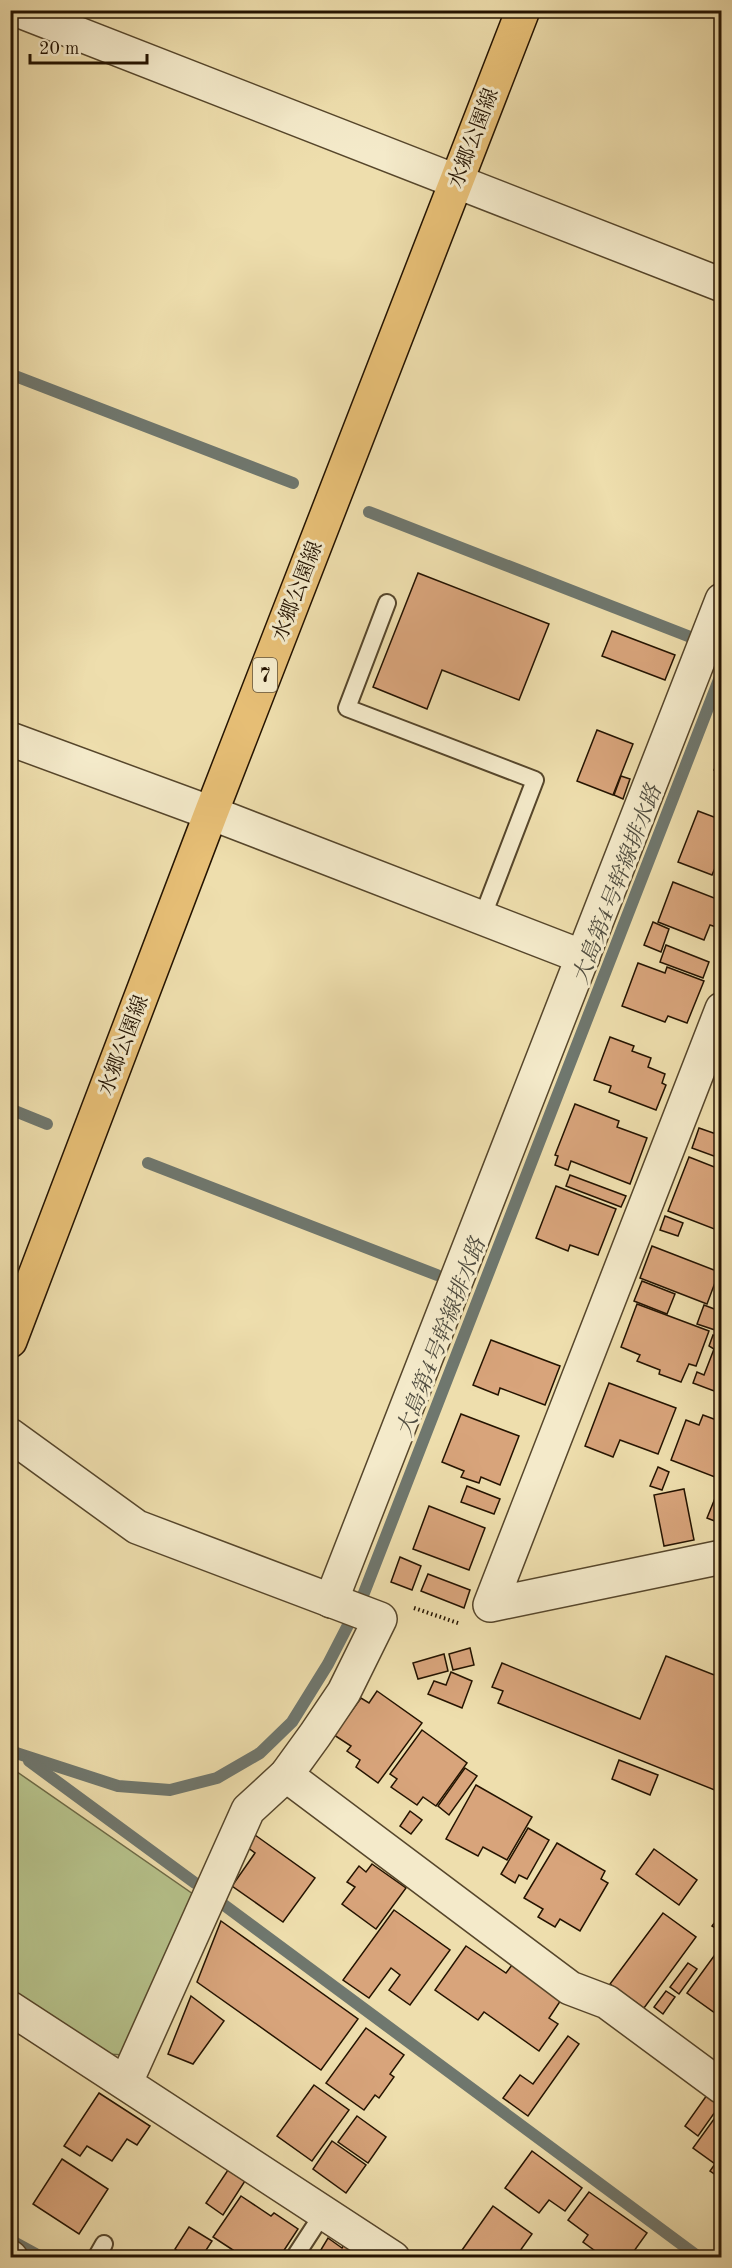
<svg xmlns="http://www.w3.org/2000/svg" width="732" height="2268" viewBox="0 0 732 2268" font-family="'Old Standard TT','Noto Serif JP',serif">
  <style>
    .green { fill: #b6c28b; stroke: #6d6a46; stroke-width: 1.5 }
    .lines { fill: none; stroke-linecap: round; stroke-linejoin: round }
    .stream { stroke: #6f776e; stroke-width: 12 }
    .building { fill: #d8a47b; stroke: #241300; stroke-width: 1.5 }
    .lane-casing { stroke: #56462b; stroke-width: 20 }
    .street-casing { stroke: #56462b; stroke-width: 36 }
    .primary-casing { stroke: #241300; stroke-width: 36 }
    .path { stroke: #241300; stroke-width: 4; stroke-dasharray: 1.5 3; stroke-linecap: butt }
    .lane { stroke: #f4eaca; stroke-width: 16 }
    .street { stroke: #f4eaca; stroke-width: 33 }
    .primary { stroke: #e7bf76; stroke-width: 33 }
    .labels { text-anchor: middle; stroke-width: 6; stroke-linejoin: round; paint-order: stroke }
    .shield { fill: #f4eaca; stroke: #62543d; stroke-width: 1.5 }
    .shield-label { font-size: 20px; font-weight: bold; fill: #241300 }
    .street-label { font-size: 21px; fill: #241300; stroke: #f4eaca }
    .water-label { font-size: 22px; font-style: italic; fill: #504d40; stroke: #f4eaca }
  </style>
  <rect width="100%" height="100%" fill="#eedead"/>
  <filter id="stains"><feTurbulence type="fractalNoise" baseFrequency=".00333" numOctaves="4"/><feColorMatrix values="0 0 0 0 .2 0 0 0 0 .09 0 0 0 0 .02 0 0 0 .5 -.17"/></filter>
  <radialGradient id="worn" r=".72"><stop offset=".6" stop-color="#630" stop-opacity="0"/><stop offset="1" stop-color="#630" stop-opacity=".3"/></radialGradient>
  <path class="green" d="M10,1767l183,127 -67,161 -22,-1 -93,-62z"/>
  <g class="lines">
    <g class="stream">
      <path d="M10,374l283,109"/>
      <path d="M369,512l324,126"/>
      <path d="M10,1109l37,15"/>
      <path d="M148,1163l289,112"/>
      <path d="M10,1751l108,35 52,4 47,-12 43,-25 32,-31 36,-58 34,-66 360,-926"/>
      <path d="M29,1761l166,122"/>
      <path d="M220,1902l480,356"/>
      <path d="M10,2240l33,18"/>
    </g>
  </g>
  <g class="building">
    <path d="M418,573l131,51 -30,76 -77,-30 -15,39 -54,-22z"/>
    <path d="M612,631l63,24 -10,25 -63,-24z"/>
    <path d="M597,730l36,14 -20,51 -36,-14z"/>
    <path d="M722,751v22l-8,-3z"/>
    <path d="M621,776l9,3 -7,20 -9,-4z"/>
    <path d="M698,811l24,9v51l-7,-3 -3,7 -34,-13z"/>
    <path d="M673,882l49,19v28l-12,-4 -6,15 -46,-18z"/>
    <path d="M653,922l16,7 -8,23 -17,-7z"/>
    <path d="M666,945l43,17 -6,16 -43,-16z"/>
    <path d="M638,963l27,10 2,-6 37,14 -17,42 -19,-7 -3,6 -43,-16z"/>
    <path d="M610,1037l24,9 -2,5 19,7 -3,9 17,7 -3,9 4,2 -10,25 -47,-18 2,-6 -17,-6z"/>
    <path d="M575,1104l44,17 -2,6 30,11 -17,46 -59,-23 -3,9 -13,-5 3,-9 -3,-1z"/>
    <path d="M699,1128l23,8v23l-30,-11z"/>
    <path d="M689,1157l33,13v62l-54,-21z"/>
    <path d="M570,1175l56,21 -5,11 -55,-21z"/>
    <path d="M556,1186l60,23 -18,46 -28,-10 -2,6 -32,-13z"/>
    <path d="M665,1216l18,7 -5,13 -18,-6z"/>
    <path d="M652,1246l67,26 -12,32 -67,-26z"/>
    <path d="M642,1281l33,13 -8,20 -33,-13z"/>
    <path d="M637,1304l72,27 -13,35 -7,-2 -8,18 -22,-8 1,-4 -23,-9 3,-6 -19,-8z"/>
    <path d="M704,1305l18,7 -7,18 -18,-6z"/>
    <path d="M713,1335l9,4v55l-29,-11 4,-11 7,3 10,-26 -5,-3z"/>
    <path d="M491,1340l69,26 -15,39 -45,-17 -2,7 -25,-10z"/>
    <path d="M609,1383l67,25 -18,46 -38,-14 -7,17 -28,-11z"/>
    <path d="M461,1414l58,22 -19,49 -19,-8 -2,6 -18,-6 3,-6 -22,-9z"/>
    <path d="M703,1415l19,7 -2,57 -49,-19 15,-40 13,5z"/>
    <path d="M658,1467l11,5 -7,18 -12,-4z"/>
    <path d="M722,1481v43l-15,-6z"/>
    <path d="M467,1486l33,13 -6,15 -33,-12z"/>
    <path d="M684,1489l10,51 -30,6 -10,-51z"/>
    <path d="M429,1506l56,22 -16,42 -56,-21z"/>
    <path d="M400,1557l21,9 -9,24 -21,-8z"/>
    <path d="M428,1574l42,16 -6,18 -43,-17z"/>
    <path d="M470,1648l4,17 -21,5 -4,-16z"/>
    <path d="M444,1654l4,17 -30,8 -5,-16z"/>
    <path d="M666,1656l56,22v115l-224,-90 5,-12 -11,-4 10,-24 138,56z"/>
    <path d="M451,1672l21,9 -10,27 -34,-14 6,-13 12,4z"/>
    <path d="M377,1691l45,32 -44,60 -22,-16 4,-7 -13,-9 4,-5 -17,-11 27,-37 8,5z"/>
    <path d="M422,1730l45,33 -31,43 -13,-9 -6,8 -26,-18 6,-8 -7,-5z"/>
    <path d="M619,1760l39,15 -8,20 -38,-16z"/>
    <path d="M465,1768l12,8 -28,39 -11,-9z"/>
    <path d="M476,1785l56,32 -25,43 -24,-13 -5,9 -32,-17z"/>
    <path d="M410,1811l12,9 -11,14 -11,-8z"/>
    <path d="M528,1828l21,12 -22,39 -8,-4 -4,8 -14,-9z"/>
    <path d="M255,1835l60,43 -32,44 -51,-36 23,-33 -8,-6z"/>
    <path d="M557,1843l48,28 -4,8 7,4 -28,48 -20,-12 -5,8 -17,-10 5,-8 -19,-11z"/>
    <path d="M654,1849l43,31 -18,25 -43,-31z"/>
    <path d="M372,1864l34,24 -30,41 -34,-25 13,-17 -8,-5 12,-16 7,6z"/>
    <path d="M394,1910l56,40 -40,55 -21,-15 11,-15 -9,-7 -22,30 -26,-18z"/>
    <path d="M663,1913l33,24 -52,71 -34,-24z"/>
    <path d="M722,1913v19l-10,-6z"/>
    <path d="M221,1921l137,98 -37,51 -124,-88z"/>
    <path d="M466,1946l40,27 6,-8 49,35 -12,18 9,6 -19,27 -55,-39 -6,8 -43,-30z"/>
    <path d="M714,1956l8,6v56l-35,-25z"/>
    <path d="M688,1963l9,6 -18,25 -9,-7z"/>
    <path d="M666,1991l9,6 -12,17 -9,-7z"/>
    <path d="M191,1996l33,25 -31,43 -25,-10z"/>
    <path d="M366,2028l38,27 -14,19 4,3 -15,21 -4,-3 -11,15 -38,-27z"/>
    <path d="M568,2036l11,8 -51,72 -25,-18 17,-23 13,9z"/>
    <path d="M314,2085l35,25 -37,51 -35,-25z"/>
    <path d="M99,2093l51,33 -13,19 -10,-6 -15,22 -25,-15 -7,10 -16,-10z"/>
    <path d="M707,2095l13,10 -22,31 -13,-10z"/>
    <path d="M722,2108v71l-12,-8 5,-7 -22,-16z"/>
    <path d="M357,2116l29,21 -18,26 -30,-21z"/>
    <path d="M332,2141l34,24 -20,28 -33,-24z"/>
    <path d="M532,2151l50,37 -17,23 -16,-11 -10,13 -34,-25z"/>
    <path d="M62,2159l46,30 -29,45 -46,-30z"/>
    <path d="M228,2170l17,11 -22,34 -17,-12z"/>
    <path d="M589,2192l58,41 -18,25h-24l-22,-16 5,-7 -20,-15z"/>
    <path d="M241,2196l30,20 3,-3 24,16 -19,29h-46l-4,-3 4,-5 -20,-13z"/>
    <path d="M493,2206l39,28 -17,24h-50l-5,-5z"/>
    <path d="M189,2227l23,14 -11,17h-14l-12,-9z"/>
    <path d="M328,2238l14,10 3,-5 22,14 -51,1z"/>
    <path d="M562,2251l8,7h-13z"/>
  </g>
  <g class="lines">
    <defs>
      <g id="lane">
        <path d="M387,603l-40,105 188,72 -53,138"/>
        <path d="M96,2258l8,-14"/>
        <path d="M294,2258l30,-46"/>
      </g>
      <g id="street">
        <path d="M17,10l705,275"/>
        <path d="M10,739l201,74 372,144"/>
        <path d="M722,1009l-232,596 232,-48"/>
        <path d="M10,1435l127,92 243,92 -36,73 -29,43 -29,40 -38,35 -122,272"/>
        <path d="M331,1601l391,-1001"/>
        <path d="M286,1775l284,213 37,14 115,85"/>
        <path d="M10,2008l383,250"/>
        <path d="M10,2257l1,1"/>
      </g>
      <path id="primary" d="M10,1341l201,-528 312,-803"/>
    </defs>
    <use href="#lane" class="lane-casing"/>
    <use href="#street" class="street-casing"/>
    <use href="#primary" class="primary-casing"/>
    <path class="path" d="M414,1608l44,15"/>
    <use href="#lane" class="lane"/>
    <use href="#street" class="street"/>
    <use href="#primary" class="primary"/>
  </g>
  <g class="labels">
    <rect class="shield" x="253" y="658" width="24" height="34" rx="4.5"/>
    <g class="shield-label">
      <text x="265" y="682">7</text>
    </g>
    <g class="street-label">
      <text transform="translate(473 138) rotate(-69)" y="7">水郷公園線</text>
      <text transform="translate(297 591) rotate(-69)" y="7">水郷公園線</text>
      <text transform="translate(123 1045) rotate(-69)" y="7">水郷公園線</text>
    </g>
    <g class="water-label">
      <text transform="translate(616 884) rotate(-69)" y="8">大島第4号幹線排水路</text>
      <text transform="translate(440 1337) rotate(-69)" y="8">大島第4号幹線排水路</text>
    </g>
  </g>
  <rect width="732" height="2268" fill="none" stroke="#eedead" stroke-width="36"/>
  <rect x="12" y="12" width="708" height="2244" fill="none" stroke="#241300" stroke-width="3"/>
  <rect x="18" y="18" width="696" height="2232" fill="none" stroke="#241300" stroke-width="1.5"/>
  <path d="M30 54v9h117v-9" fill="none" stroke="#241300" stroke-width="3"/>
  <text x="39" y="54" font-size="18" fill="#241300" stroke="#f4eaca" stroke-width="4.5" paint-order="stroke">20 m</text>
  <rect width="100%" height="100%" filter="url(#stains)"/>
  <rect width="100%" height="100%" fill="url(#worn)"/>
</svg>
